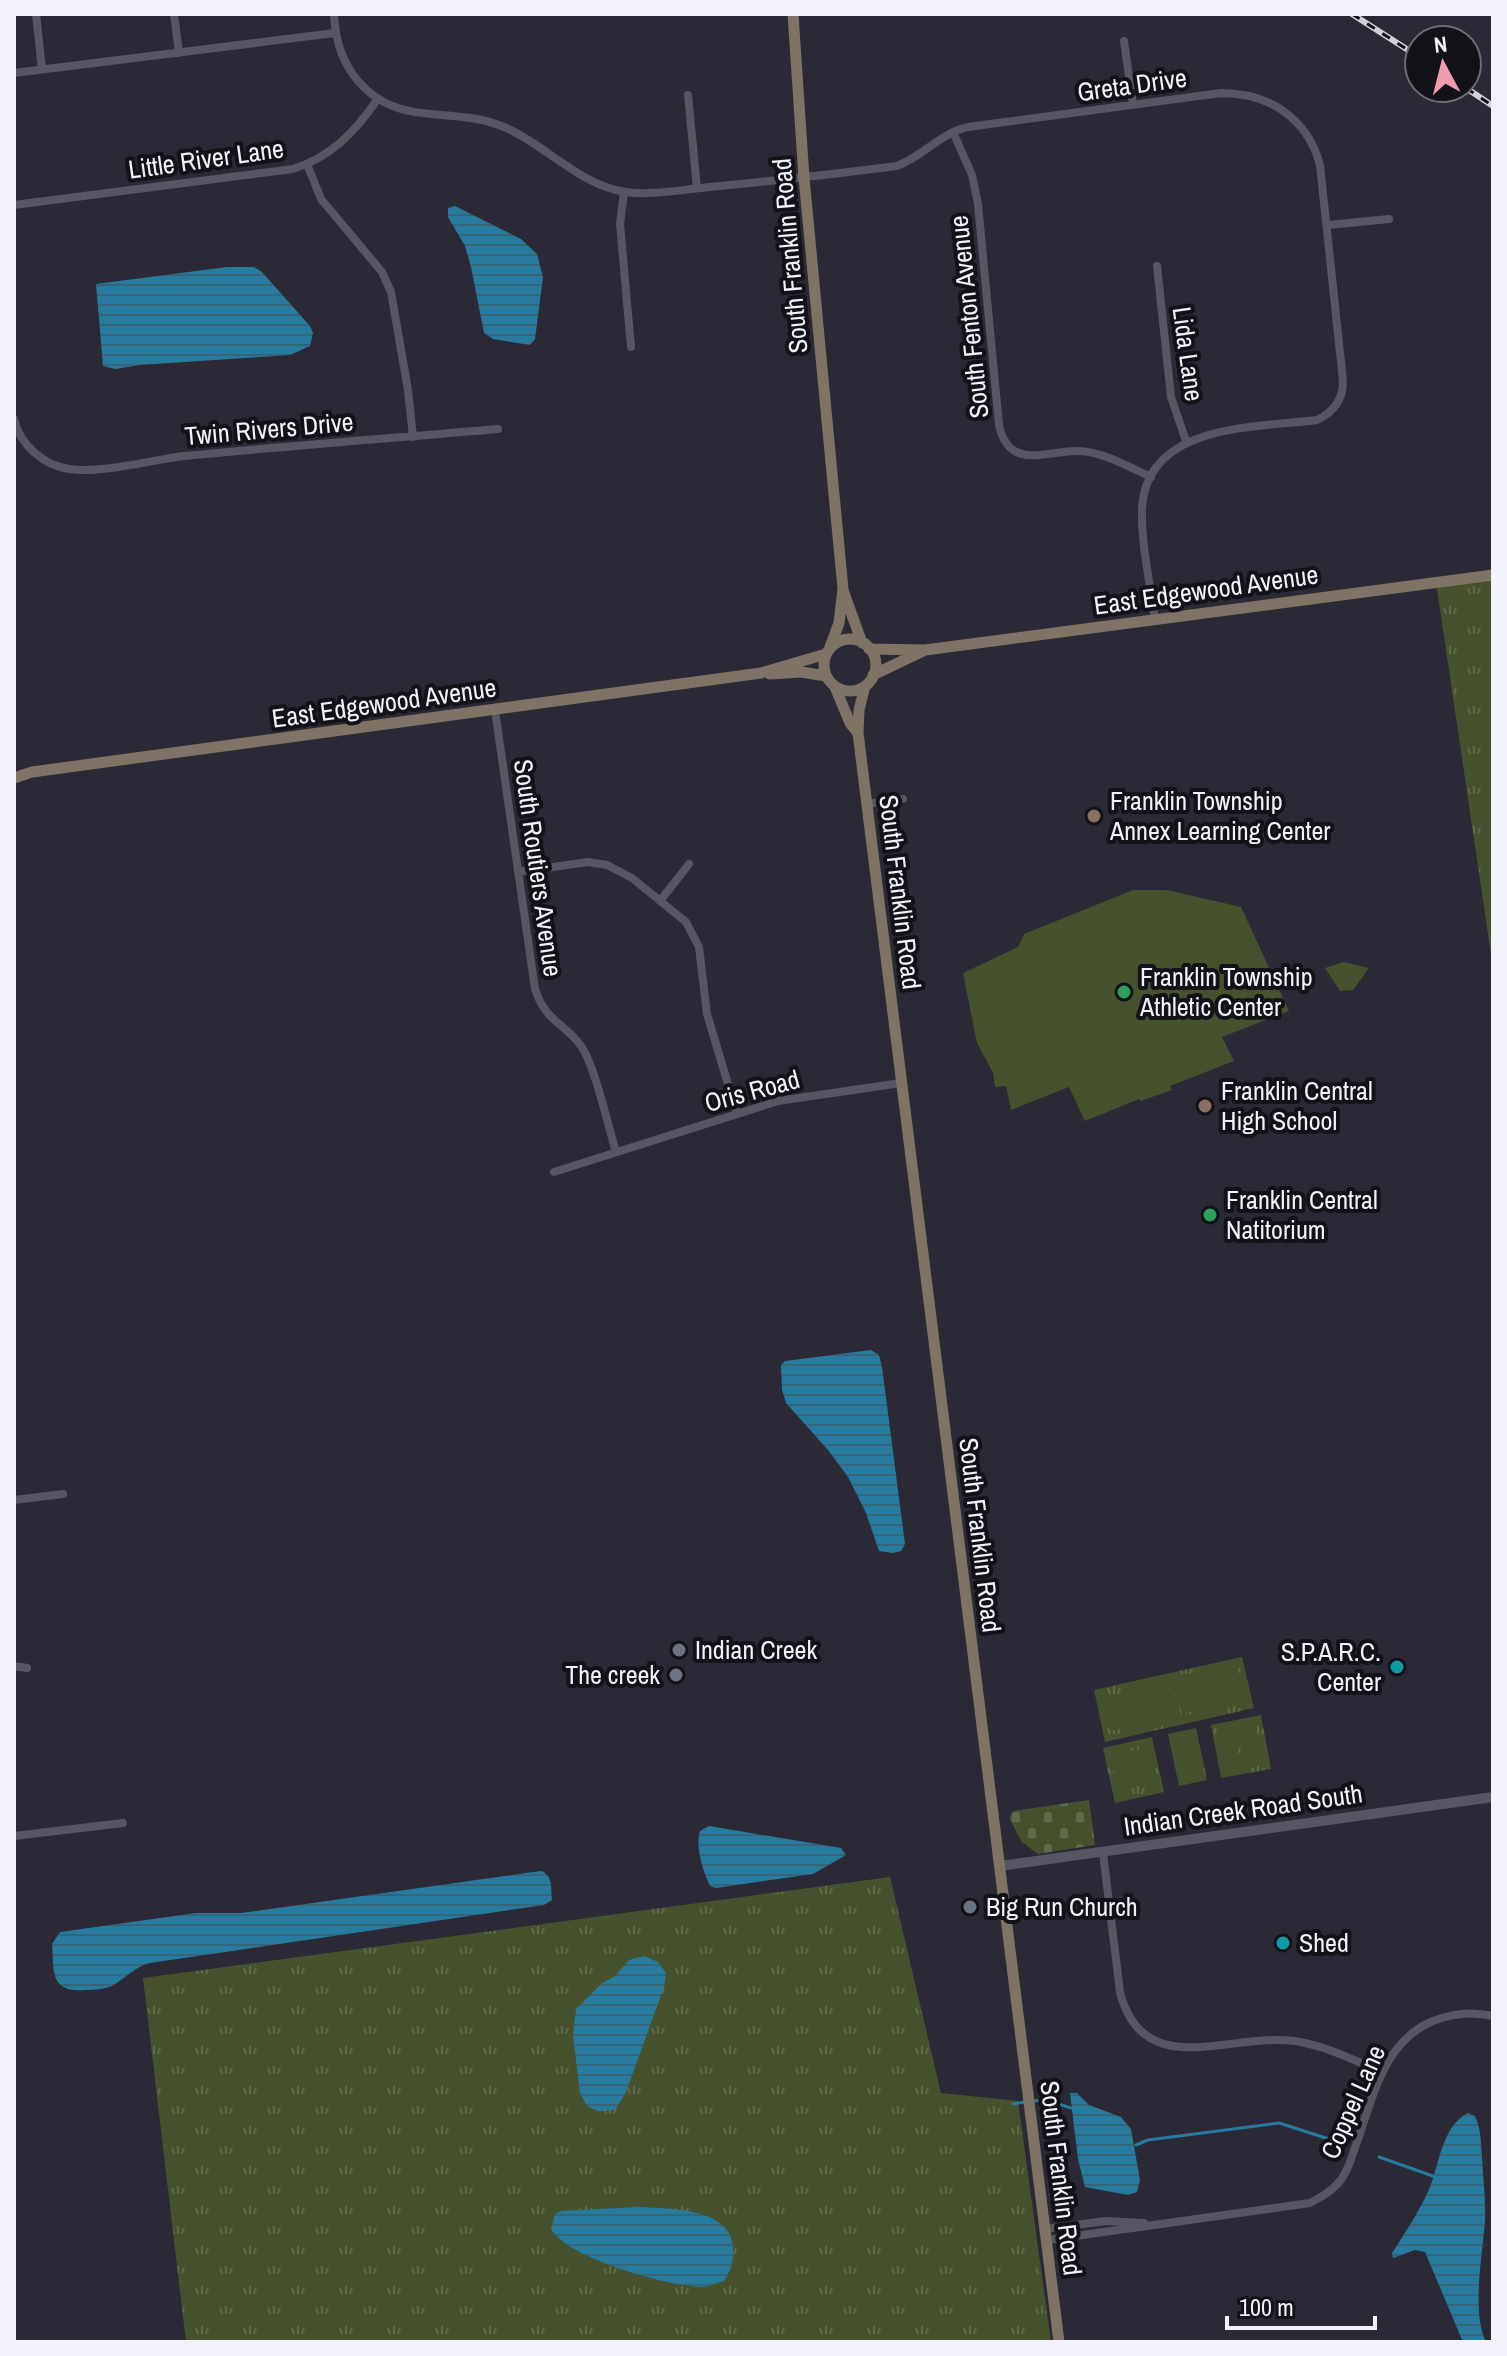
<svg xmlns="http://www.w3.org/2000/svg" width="1507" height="2356" viewBox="0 0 1507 2356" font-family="'Archivo Narrow',sans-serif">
  <defs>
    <pattern id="grass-tufts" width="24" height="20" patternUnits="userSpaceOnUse" patternTransform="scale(2)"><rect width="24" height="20" fill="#45522d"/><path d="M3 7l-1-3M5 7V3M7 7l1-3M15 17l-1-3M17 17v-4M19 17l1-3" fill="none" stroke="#606b4c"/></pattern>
    <pattern id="cemetery-stones" width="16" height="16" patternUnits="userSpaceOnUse" patternTransform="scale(2)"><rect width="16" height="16" fill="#45522d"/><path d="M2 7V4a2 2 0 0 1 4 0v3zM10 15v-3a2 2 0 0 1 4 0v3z" fill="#606b4c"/></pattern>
    <pattern id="water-rules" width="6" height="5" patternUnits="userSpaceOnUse" patternTransform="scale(2)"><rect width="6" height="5" fill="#277b9e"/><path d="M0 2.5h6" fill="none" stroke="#366479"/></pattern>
  </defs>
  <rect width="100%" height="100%" fill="#2a2935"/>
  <path fill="url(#grass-tufts)" d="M1493 576V968L1436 582Z
    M1242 1657 1254 1708 1105 1742 1094 1690Z
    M1261 1715 1271 1769 1221 1778 1211 1725Z
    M1196 1728 1207 1780 1179 1786 1168 1734Z
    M1152 1737 1164 1792 1115 1803 1103 1748Z
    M890 1877 941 2093 1018 2101 1051 2342H186L143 1978Z"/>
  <path fill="url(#cemetery-stones)" d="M1089 1800 1095 1845 1038 1854 1022 1842 1009 1818 1013 1811Z"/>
  <path fill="#45522d" d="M1133 890H1167L1241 907 1289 1011 1222 1037 1234 1061 1170 1086 1172 1090 1141 1101 1139 1099 1085 1121 1069 1087 1011 1110 1006 1086 995 1087 993 1073 977 1043 963 973 1018 947 1024 934Z
    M1344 962 1369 968 1353 990 1340 991 1325 968Z
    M1237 1666 1245 1700 1230 1703 1222 1669Z
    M1215 1671 1223 1705 1208 1708 1200 1674Z
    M1190 1676 1198 1710 1182 1714 1175 1680Z
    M1166 1681 1174 1715 1159 1719 1151 1685Z
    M1140 1688 1148 1722 1132 1726 1124 1692Z
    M1117 1694 1125 1728 1110 1731 1102 1697Z
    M1255 1724 1263 1758 1248 1761 1240 1728Z
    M1233 1729 1241 1764 1225 1767 1217 1733Z
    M1192 1739 1200 1773 1185 1777 1177 1743Z
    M1147 1747 1155 1781 1139 1785 1131 1751Z
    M1125 1752 1133 1786 1118 1790 1110 1756Z"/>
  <path fill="url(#water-rules)" d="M455 206 521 239 537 254 543 277 535 339 530 345 493 339 484 333 471 267 465 246 448 217V208Z
    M227 267H254L262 272 310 326 313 333 310 346 290 355 140 365 115 369 103 366 96 284Z
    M871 1350 879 1355 882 1367 905 1544 901 1551 893 1553 879 1551 866 1513 848 1477 828 1450 786 1403 782 1390 781 1365 785 1361Z
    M709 1826 841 1848 846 1855 813 1874 716 1888 710 1886C703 1871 695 1848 700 1831Z
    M541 1871C553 1875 551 1889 552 1900L544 1905 150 1963C134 1967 126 1978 112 1986 104 1989 94 1990 86 1990 50 1993 54 1973 52 1944L60 1932 196 1913H241Z
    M644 1956 658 1962 666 1973 664 1987 626 2092 615 2110 598 2111 587 2106 580 2093 573 2035 576 2009 601 1984 615 1976 629 1960Z
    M1070 2093H1077L1089 2105 1121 2117 1131 2129 1140 2180 1137 2192 1128 2195 1085 2187 1078 2159Z
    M1468 2113 1475 2116C1481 2128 1481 2144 1482 2158 1483 2178 1486 2200 1485 2220 1483 2253 1471 2311 1486 2342H1463L1425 2252 1415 2250 1393 2258 1392 2253C1405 2233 1418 2213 1428 2192 1439 2168 1441 2126 1468 2113Z
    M639 2207C670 2209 734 2207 733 2251 733 2264 731 2270 724 2281 717 2283 708 2287 700 2287 665 2285 567 2258 551 2229L555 2214 562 2211Z"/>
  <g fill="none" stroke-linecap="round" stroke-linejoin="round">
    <path stroke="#277b9e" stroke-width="3" d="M1032 2101 1046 2100 1071 2108
      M1013 2104 1025 2102
      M1136 2145 1148 2140 1279 2123 1332 2140
      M1379 2157 1433 2176"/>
    <path stroke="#575763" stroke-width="8" d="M36 14 42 69
      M174 14 179 53
      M334 14C335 39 341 61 358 81 399 129 452 105 504 127 545 144 580 186 626 192 653 196 684 189 710 187 773 181 835 174 897 166 923 156 941 133 968 127L1221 93C1268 93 1307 117 1320 165L1343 381C1343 400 1334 412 1317 420 1255 428 1147 423 1142 508 1141 544 1150 583 1155 619
      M1124 41 1133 105
      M14 73 335 33
      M688 95 697 188
      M953 132 972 175 978 204 999 425C1009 472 1048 450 1079 451 1104 452 1129 467 1151 477
      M307 164 321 199 382 272 391 292 408 390 413 437
      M624 192 620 224 631 347
      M14 205 293 169C331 157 355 132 377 100
      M1328 225 1389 219
      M1157 266 1171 397 1186 441
      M14 419C20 445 43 465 69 469 100 474 151 460 184 456 288 446 393 438 498 429
      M495 710 535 989C546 1023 564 1022 581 1046 595 1066 608 1126 616 1152
      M866 804 903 799
      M518 872 588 862 607 865 632 878 686 922 699 947 707 1014 737 1114
      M660 901 689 864
      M554 1172 778 1101 901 1083
      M14 1500 63 1494
      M14 1666 27 1668
      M14 1836 123 1823
      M1103 1853 1120 1992C1143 2083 1231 2032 1295 2041 1326 2046 1354 2060 1382 2072
      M1045 2229 1106 2221 1144 2223
      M1047 2240 1310 2203C1321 2197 1332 2191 1340 2181 1349 2170 1352 2155 1357 2142 1373 2097 1384 2041 1433 2021 1453 2013 1472 2011 1493 2016"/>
    <path stroke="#575763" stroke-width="10" d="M1000 1866 1493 1797"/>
    <path stroke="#7f7365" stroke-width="11" d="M793 14 804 178 843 589 839 623 829 650
      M843 590 862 643
      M824 665a26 26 0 1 1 52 0a26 26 0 1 1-52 0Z
      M869 649 925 650 1493 575
      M770 674 801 672 826 676
      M873 675 925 650
      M865 686 859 710 858 733 1059 2342
      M835 687 850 723 858 733
      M14 778 32 772 761 673 826 654"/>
    <g stroke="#d1d1d9" stroke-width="6">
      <path id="rail" d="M1352 14 1419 57
        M1466 88 1493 106"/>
    </g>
    <use href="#rail" stroke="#131218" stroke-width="3" stroke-dasharray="9" stroke-linecap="butt"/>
  </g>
  <g fill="#8d6e63" stroke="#131218" stroke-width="3">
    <circle cx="1094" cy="816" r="8"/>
    <circle cx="1205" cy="1106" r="8"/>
  </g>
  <g fill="#2e9e5b" stroke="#131218" stroke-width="3">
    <circle cx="1124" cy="992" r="8"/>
    <circle cx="1210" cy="1215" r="8"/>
  </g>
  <g fill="#6b7280" stroke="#131218" stroke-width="3">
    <circle cx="679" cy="1650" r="8"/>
    <circle cx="676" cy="1675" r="8"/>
    <circle cx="970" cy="1907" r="8"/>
  </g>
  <g fill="#0f9aa8" stroke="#131218" stroke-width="3">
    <circle cx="1397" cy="1667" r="8"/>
    <circle cx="1283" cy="1943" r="8"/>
  </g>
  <g text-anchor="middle" stroke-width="8" stroke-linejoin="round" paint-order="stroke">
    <g font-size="26" fill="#f2f2fa" stroke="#131218">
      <text transform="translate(1132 85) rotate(-8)" y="9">Greta Drive</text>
      <text transform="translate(206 159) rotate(-8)" y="9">Little River Lane</text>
      <text transform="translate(790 256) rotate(-95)" y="9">South Franklin Road</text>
      <text transform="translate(969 317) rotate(-96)" y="9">South Fenton Avenue</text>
      <text transform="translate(1188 354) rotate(82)" y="9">Lida Lane</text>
      <text transform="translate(269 429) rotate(-5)" y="9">Twin Rivers Drive</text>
      <text transform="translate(1206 590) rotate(-8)" y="9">East Edgewood Avenue</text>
      <text transform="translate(384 703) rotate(-8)" y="9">East Edgewood Avenue</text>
      <text transform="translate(538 868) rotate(82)" y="9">South Routiers Avenue</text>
      <text transform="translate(900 892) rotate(83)" y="9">South Franklin Road</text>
      <text transform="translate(752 1091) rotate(-15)" y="9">Oris Road</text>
      <text transform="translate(980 1535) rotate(83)" y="9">South Franklin Road</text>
      <text transform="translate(1243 1810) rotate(-8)" y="9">Indian Creek Road South</text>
      <text transform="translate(1353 2102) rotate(-66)" y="9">Coppel Lane</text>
      <text transform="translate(1061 2178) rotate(83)" y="9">South Franklin Road</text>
    </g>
    <g font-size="26" fill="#f2f2fa" stroke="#131218" text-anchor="start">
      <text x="1110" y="810">Franklin Township<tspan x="1110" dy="30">Annex Learning Center</tspan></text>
      <text x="1140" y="986">Franklin Township<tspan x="1140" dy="30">Athletic Center</tspan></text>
      <text x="1221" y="1100">Franklin Central<tspan x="1221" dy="30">High School</tspan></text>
      <text x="1226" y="1209">Franklin Central<tspan x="1226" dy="30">Natitorium</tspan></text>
      <text x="695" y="1659">Indian Creek</text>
      <text x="1381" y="1661" text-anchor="end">S.P.A.R.C.<tspan x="1381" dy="30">Center</tspan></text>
      <text x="660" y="1684" text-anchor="end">The creek</text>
      <text x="986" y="1916">Big Run Church</text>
      <text x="1299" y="1952">Shed</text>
    </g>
  </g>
  <rect width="1507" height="2356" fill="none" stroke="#f2f2fa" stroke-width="32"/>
  <g transform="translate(1443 64) rotate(353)"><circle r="38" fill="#131218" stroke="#6c6c72" stroke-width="2"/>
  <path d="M0-6L14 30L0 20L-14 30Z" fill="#f29aae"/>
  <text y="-12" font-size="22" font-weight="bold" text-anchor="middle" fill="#f2f2fa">N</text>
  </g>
  <path d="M1227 2316v12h148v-12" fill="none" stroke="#f2f2fa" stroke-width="4"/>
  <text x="1239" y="2316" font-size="24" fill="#f2f2fa" stroke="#131218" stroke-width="6" paint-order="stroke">100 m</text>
</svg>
